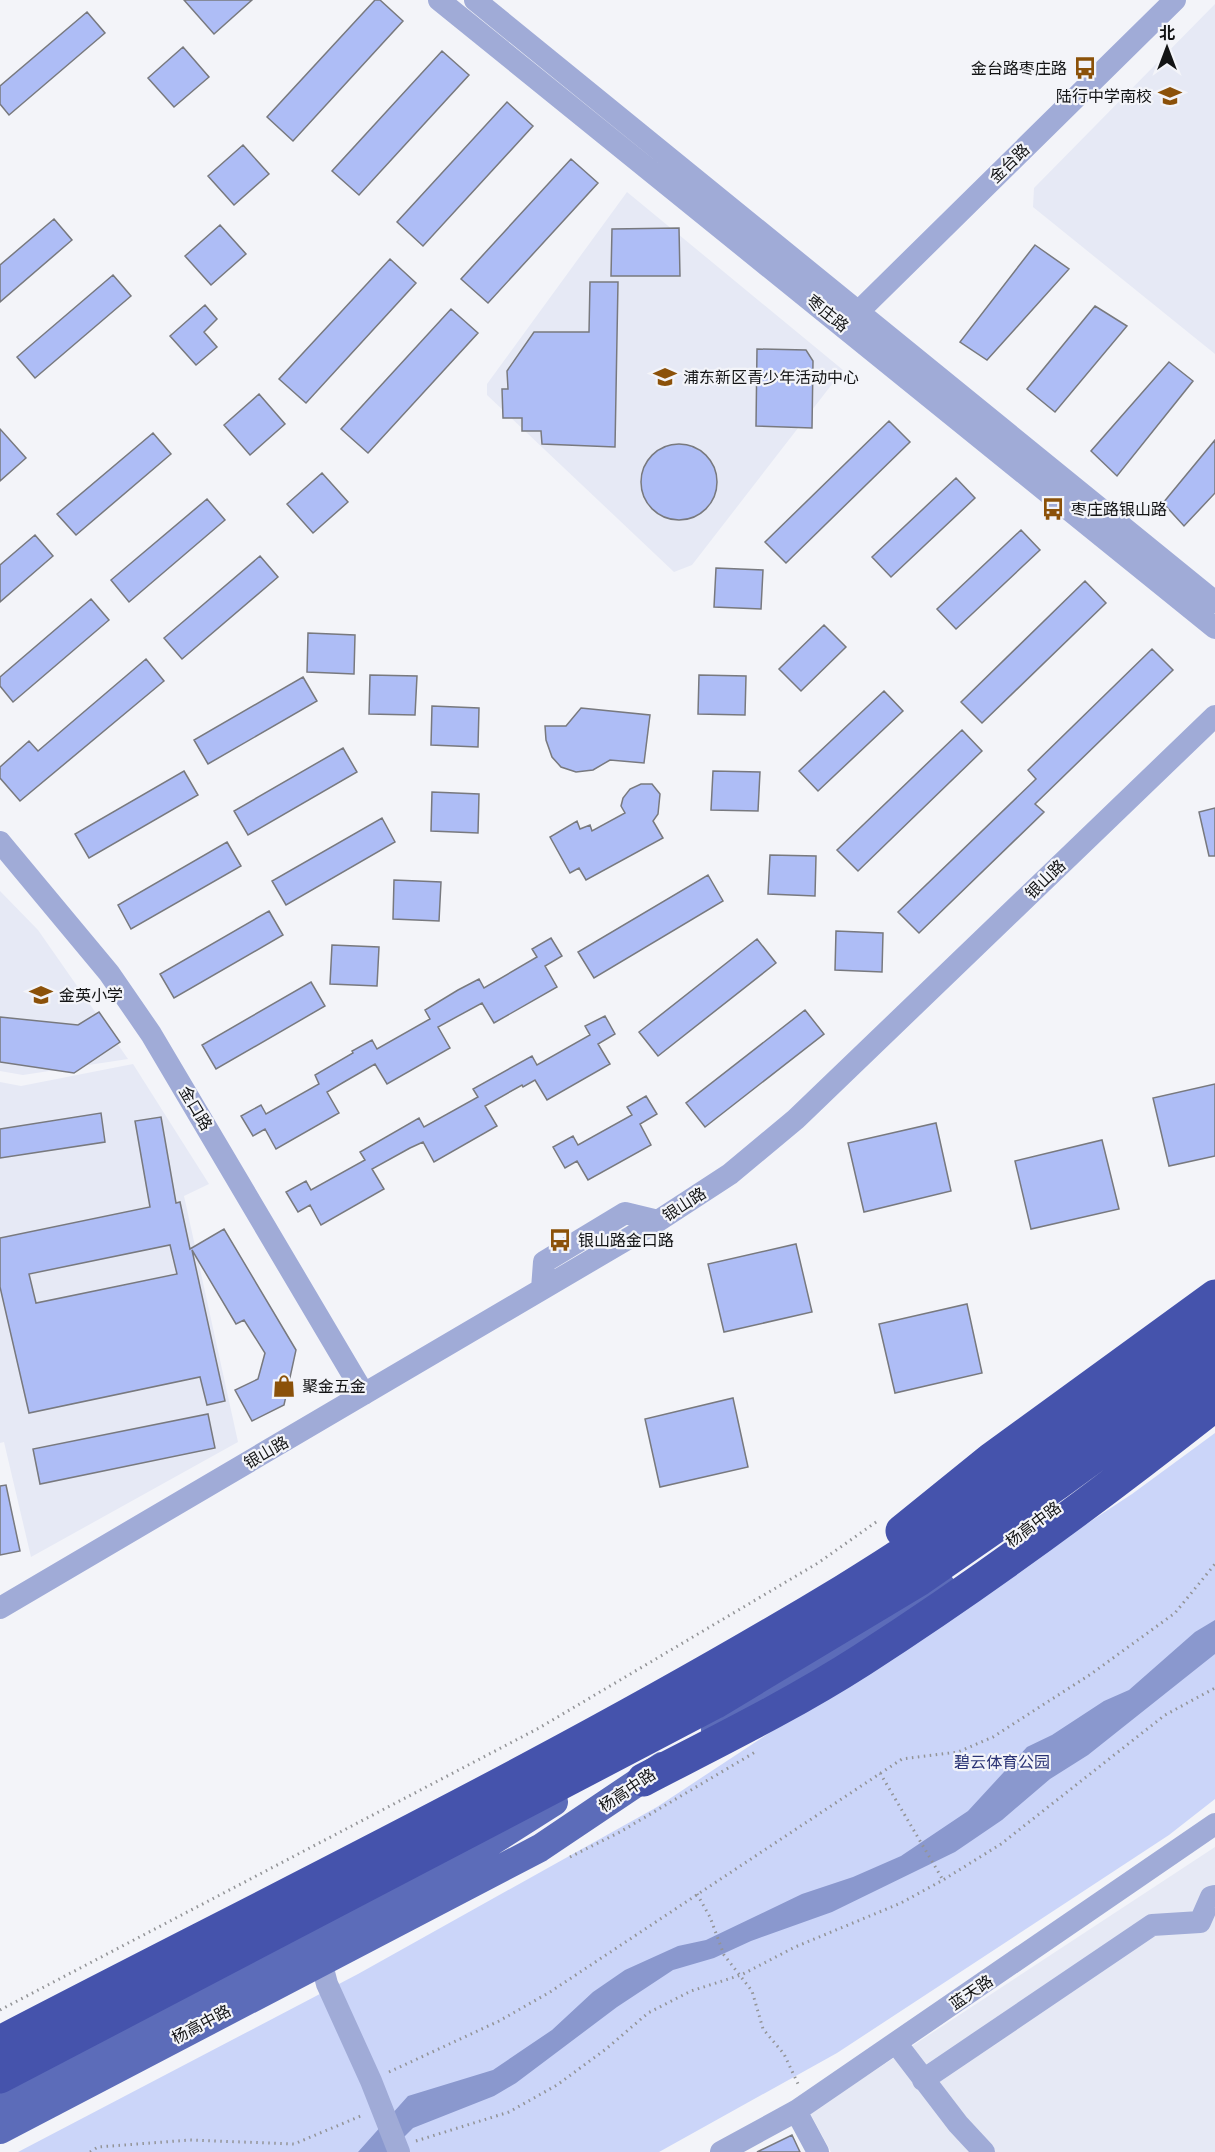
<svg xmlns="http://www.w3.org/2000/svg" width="1215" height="2152" viewBox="0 0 1215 2152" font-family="Karla,'Noto Sans SC',sans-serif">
  <rect width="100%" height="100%" fill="#f3f4f9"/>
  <path fill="#e6e9f5" d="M1215 4V354L1033 207 1034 188Z
    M627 192 843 370 692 565 674 572 487 395V384Z
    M0 891 38 930 128 1059 23 1075 0 1071Z
    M133 1064 209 1184 184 1196 238 1442 31 1557 4 1442 0 1443V1082L21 1086Z
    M1215 1847V2152H831L810 2113Z"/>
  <path fill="#cbd5f9" d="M1215 1433V1799L1169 1835 837 2053 659 2152H18L358 1974 657 1807 1132 1494Z"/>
  <path fill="#8a98ce" d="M1215 1620V1654L1088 1755 1050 1779 1002 1820 955 1852 832 1912 751 1941 714 1958 673 1970 617 2007 516 2083 494 2096 413 2128 389 2152H358L408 2096 493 2070 552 2030 593 1992 625 1970 678 1946 706 1940 802 1894 853 1877 901 1856 968 1811 1027 1747 1052 1735 1104 1701 1129 1690 1195 1632Z"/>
  <path fill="#aebdf6" stroke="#78797e" stroke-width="1.5" fill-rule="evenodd" d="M184 0H252L214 34Z
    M375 0H380L403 21 293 141 267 117Z
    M87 12 105 33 9 115 0 104V86Z
    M183 47 209 77 174 107 148 78Z
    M442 51 469 75 359 195 332 171Z
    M507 102 533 126 423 246 397 222Z
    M243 145 269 174 234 205 208 176Z
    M571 159 598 183 488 303 461 279Z
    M54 219 72 240 0 302V265Z
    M220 225 246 254 211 285 185 256Z
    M679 228 680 276H611L612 229Z
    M1035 245 1069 269 987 360 960 342Z
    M390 259 416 283 306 403 279 379Z
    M113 275 131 296 35 378 17 357Z
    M590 282H618L615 447 542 444 541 431H522V418H503L502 389H508L507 371 534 332H589Z
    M205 305 217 319 204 332 217 347 196 365 170 336Z
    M1095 306 1127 326 1055 412 1027 389Z
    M451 309 478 333 368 453 341 429Z
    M757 349 806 350 813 361 812 428 756 426Z
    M1169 362 1193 381 1117 476 1091 451Z
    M259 394 285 424 250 455 224 425Z
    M889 421 910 442 786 563 765 542Z
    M0 429 26 458 0 481Z
    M153 433 171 454 76 535 57 514Z
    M1215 440V493L1184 526 1163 503Z
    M641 482a38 38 0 1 1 76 0a38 38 0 1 1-76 0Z
    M322 473 348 502 313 533 287 504Z
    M956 478 975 498 891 577 872 557Z
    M207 499 225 520 129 602 111 580Z
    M1021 530 1040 550 956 629 937 609Z
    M35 535 53 556 0 602V565Z
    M260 556 278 577 182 659 164 638Z
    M716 568 763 570 761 609 714 607Z
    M1085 581 1106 603 982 723 961 702Z
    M91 599 109 620 13 702 0 686V677Z
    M824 625 846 647 801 691 779 669Z
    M308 633 355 635 354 674 307 672Z
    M1152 649 1173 670 1035 804 1044 812 919 933 898 912 1036 779 1028 770Z
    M146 659 164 681 20 801 0 778V767L29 741 38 751Z
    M370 675 417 676 415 715 369 714Z
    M699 675 746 676 745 715 698 714Z
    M303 677 317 701 208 764 194 740Z
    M884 691 903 711 818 791 799 771Z
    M432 706 479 708 478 747 431 745Z
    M581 708 650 715 644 763 610 760 593 770 576 772 561 767 552 757 546 740 545 726H566Z
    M962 730 982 751 858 871 837 850Z
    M343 748 357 772 248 835 234 811Z
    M184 771 198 795 89 858 75 834Z
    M713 771 760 772 758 811 711 810Z
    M641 784H652L660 794 658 814 653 821 663 838 586 880 579 868 570 873 550 837 577 821 580 829 590 825 592 831 625 813 621 806 623 798 630 789Z
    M432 792 479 794 478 833 431 831Z
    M1215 808V856H1209L1199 812Z
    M382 818 395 842 286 905 272 881Z
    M227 842 241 866 131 929 118 905Z
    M770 855 816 856 815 896 768 894Z
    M708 875 723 901 594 978 578 952Z
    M394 880 441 882 439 921 393 919Z
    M269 911 283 935 174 998 160 974Z
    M836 931 883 933 882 972 835 970Z
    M551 938 562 956 545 966 557 987 494 1023 482 1003 438 1027 450 1048 387 1084 375 1064 344 1082 327 1092 339 1113 276 1149 265 1129 253 1136 241 1116 261 1105 266 1114 319 1084 315 1075 353 1053 352 1051 372 1040 377 1049 430 1019 425 1010 458 990 479 979 484 988 537 957 532 949Z
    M757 939 776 963 658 1056 639 1032Z
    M332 945 379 947 377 986 330 984Z
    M311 982 325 1006 216 1069 202 1045Z
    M805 1010 824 1034 705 1127 686 1103Z
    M99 1012 120 1042 74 1073 0 1062V1017L78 1025Z
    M605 1016 615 1034 598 1044 610 1064 547 1100 535 1080 523 1087 522 1085 485 1106 497 1126 434 1162 423 1142 410 1148 372 1169 384 1189 321 1225 310 1205 298 1212 286 1192 306 1181 311 1190 365 1160 360 1152 419 1118 424 1127 478 1097 473 1089 532 1056 537 1065 590 1035 585 1026Z
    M1215 1084V1156L1169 1166 1153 1098Z
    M646 1096 657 1114 640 1124 651 1145 588 1180 577 1161 565 1168 553 1147 573 1136 578 1145 632 1115 627 1107Z
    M101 1113 105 1142 0 1158V1129Z
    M161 1117 176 1203 180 1202 190 1249 224 1229 296 1350 284 1405 252 1421 235 1390 258 1379 265 1353 244 1320 236 1324 192 1250 225 1401 207 1405 200 1377 29 1413 0 1287V1238L150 1207 135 1121ZM170 1245 177 1274 36 1303 29 1274Z
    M936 1123 951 1191 864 1212 848 1143Z
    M1102 1140 1119 1209 1031 1229 1015 1161Z
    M796 1244 812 1312 724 1332 708 1264Z
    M967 1304 982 1373 895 1393 879 1324Z
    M733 1398 748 1467 660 1487 645 1419Z
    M208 1414 215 1448 40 1484 33 1449Z
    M6 1485 20 1551 0 1555V1486Z
    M792 2135 800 2152H757Z"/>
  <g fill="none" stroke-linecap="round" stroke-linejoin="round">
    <path stroke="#939497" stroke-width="3" stroke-dasharray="1.5 4.5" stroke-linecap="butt" d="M880 1773 943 1880
      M570 1857 620 1832 757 1751
      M697 1894 710 1917 724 1955 752 1991 763 2029 784 2054 799 2086
      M0 2010 539 1728 818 1563 879 1520
      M389 2072 499 2021 550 1992 902 1759 958 1752 993 1737 1091 1674 1175 1613 1215 1564
      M416 2141 509 2112 557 2085 606 2049 648 2013 691 1991 741 1975 795 1947 901 1903 943 1880 1001 1844 1165 1715 1215 1688
      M90 2152 98 2147 190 2140 294 2144 363 2115"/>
    <path stroke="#a0abd7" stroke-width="22" d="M439 0 1215 628
      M475 0 1215 602
      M849 321 1175 0
      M0 842 109 973 151 1034 364 1394
      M542 1289 544 1262 625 1213 658 1221
      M0 1608 658 1221 730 1174 796 1119 1215 716
      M321 1961 327 1984 371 2081 399 2152
      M896 2043 958 2124 984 2152
      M923 2080 1152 1925 1200 1922 1211 1897 1215 1896
      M796 2111 818 2152
      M721 2152 796 2111 1215 1824"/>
    <path stroke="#5c6cb9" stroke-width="28" d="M715 1730C788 1679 868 1637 942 1587
      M0 2102 491 1842 554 1802
      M0 2130 540 1848 662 1766"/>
    <path stroke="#4553ac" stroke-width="33" d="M902 1531 991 1459 1215 1296
      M643 1780C716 1742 792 1705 862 1660 983 1582 1101 1495 1215 1405
      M0 2042C282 1895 571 1756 843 1591 972 1512 1093 1421 1215 1332
      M0 2077 714 1703 920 1579 1058 1483 1215 1368"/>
  </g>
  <defs>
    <g id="bus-bare" transform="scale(1.8)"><path d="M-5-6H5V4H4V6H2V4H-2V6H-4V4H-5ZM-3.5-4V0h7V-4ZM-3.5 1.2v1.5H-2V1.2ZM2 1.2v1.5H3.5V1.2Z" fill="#8b5109" stroke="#f3f4f9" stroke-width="2.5" paint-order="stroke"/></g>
    <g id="school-bare" transform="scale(1.8)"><path d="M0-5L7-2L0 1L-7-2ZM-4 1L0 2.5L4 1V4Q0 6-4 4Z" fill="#8b5109" stroke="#f3f4f9" stroke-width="2.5" paint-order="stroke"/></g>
    <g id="shop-bare" transform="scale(1.8)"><path d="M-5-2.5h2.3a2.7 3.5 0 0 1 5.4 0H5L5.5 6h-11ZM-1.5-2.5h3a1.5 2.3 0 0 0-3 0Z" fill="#8b5109" stroke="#f3f4f9" stroke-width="2.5" paint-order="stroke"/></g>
  </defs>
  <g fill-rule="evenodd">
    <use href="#bus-bare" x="1085" y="68"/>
    <use href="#school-bare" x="1170" y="96"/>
    <use href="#school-bare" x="665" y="377"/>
    <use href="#bus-bare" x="1053" y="509"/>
    <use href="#school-bare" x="41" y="995"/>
    <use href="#bus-bare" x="560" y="1240"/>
    <use href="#shop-bare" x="284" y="1386"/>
  </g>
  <g text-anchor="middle" stroke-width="4.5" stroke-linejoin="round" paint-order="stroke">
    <g font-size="16" fill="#131415" stroke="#f3f4f9" text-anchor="start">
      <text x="1067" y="74" text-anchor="end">金台路枣庄路</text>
      <text x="1152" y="102" text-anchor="end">陆行中学南校</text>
      <text x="683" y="383">浦东新区青少年活动中心</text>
      <text x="1071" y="515">枣庄路银山路</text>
      <text x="59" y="1001">金英小学</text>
      <text x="578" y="1246">银山路金口路</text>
      <text x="302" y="1392">聚金五金</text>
    </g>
    <g font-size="16" fill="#131415" stroke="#f3f4f9">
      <text transform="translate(1009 163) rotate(-44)" y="6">金台路</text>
      <text transform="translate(828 313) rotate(39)" y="6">枣庄路</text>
      <text transform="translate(1045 879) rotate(-44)" y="6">银山路</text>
      <text transform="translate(196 1108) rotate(59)" y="6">金口路</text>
      <text transform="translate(684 1204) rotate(-33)" y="6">银山路</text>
      <text transform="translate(266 1452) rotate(-30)" y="6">银山路</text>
      <text transform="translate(1033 1524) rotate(-37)" y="6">杨高中路</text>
      <text transform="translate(627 1790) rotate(-34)" y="6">杨高中路</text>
      <text transform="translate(971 1992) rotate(-34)" y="6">蓝天路</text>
      <text transform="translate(201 2024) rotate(-28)" y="6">杨高中路</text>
    </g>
    <g font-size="16" fill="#2a3375" stroke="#f3f4f9">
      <text x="1002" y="1768">碧云体育公园</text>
    </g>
  </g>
  <g transform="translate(1167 48)" stroke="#f3f4f9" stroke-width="4.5" paint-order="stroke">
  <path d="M0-4.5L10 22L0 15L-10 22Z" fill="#131415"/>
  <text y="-9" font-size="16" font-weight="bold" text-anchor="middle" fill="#131415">北</text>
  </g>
</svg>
